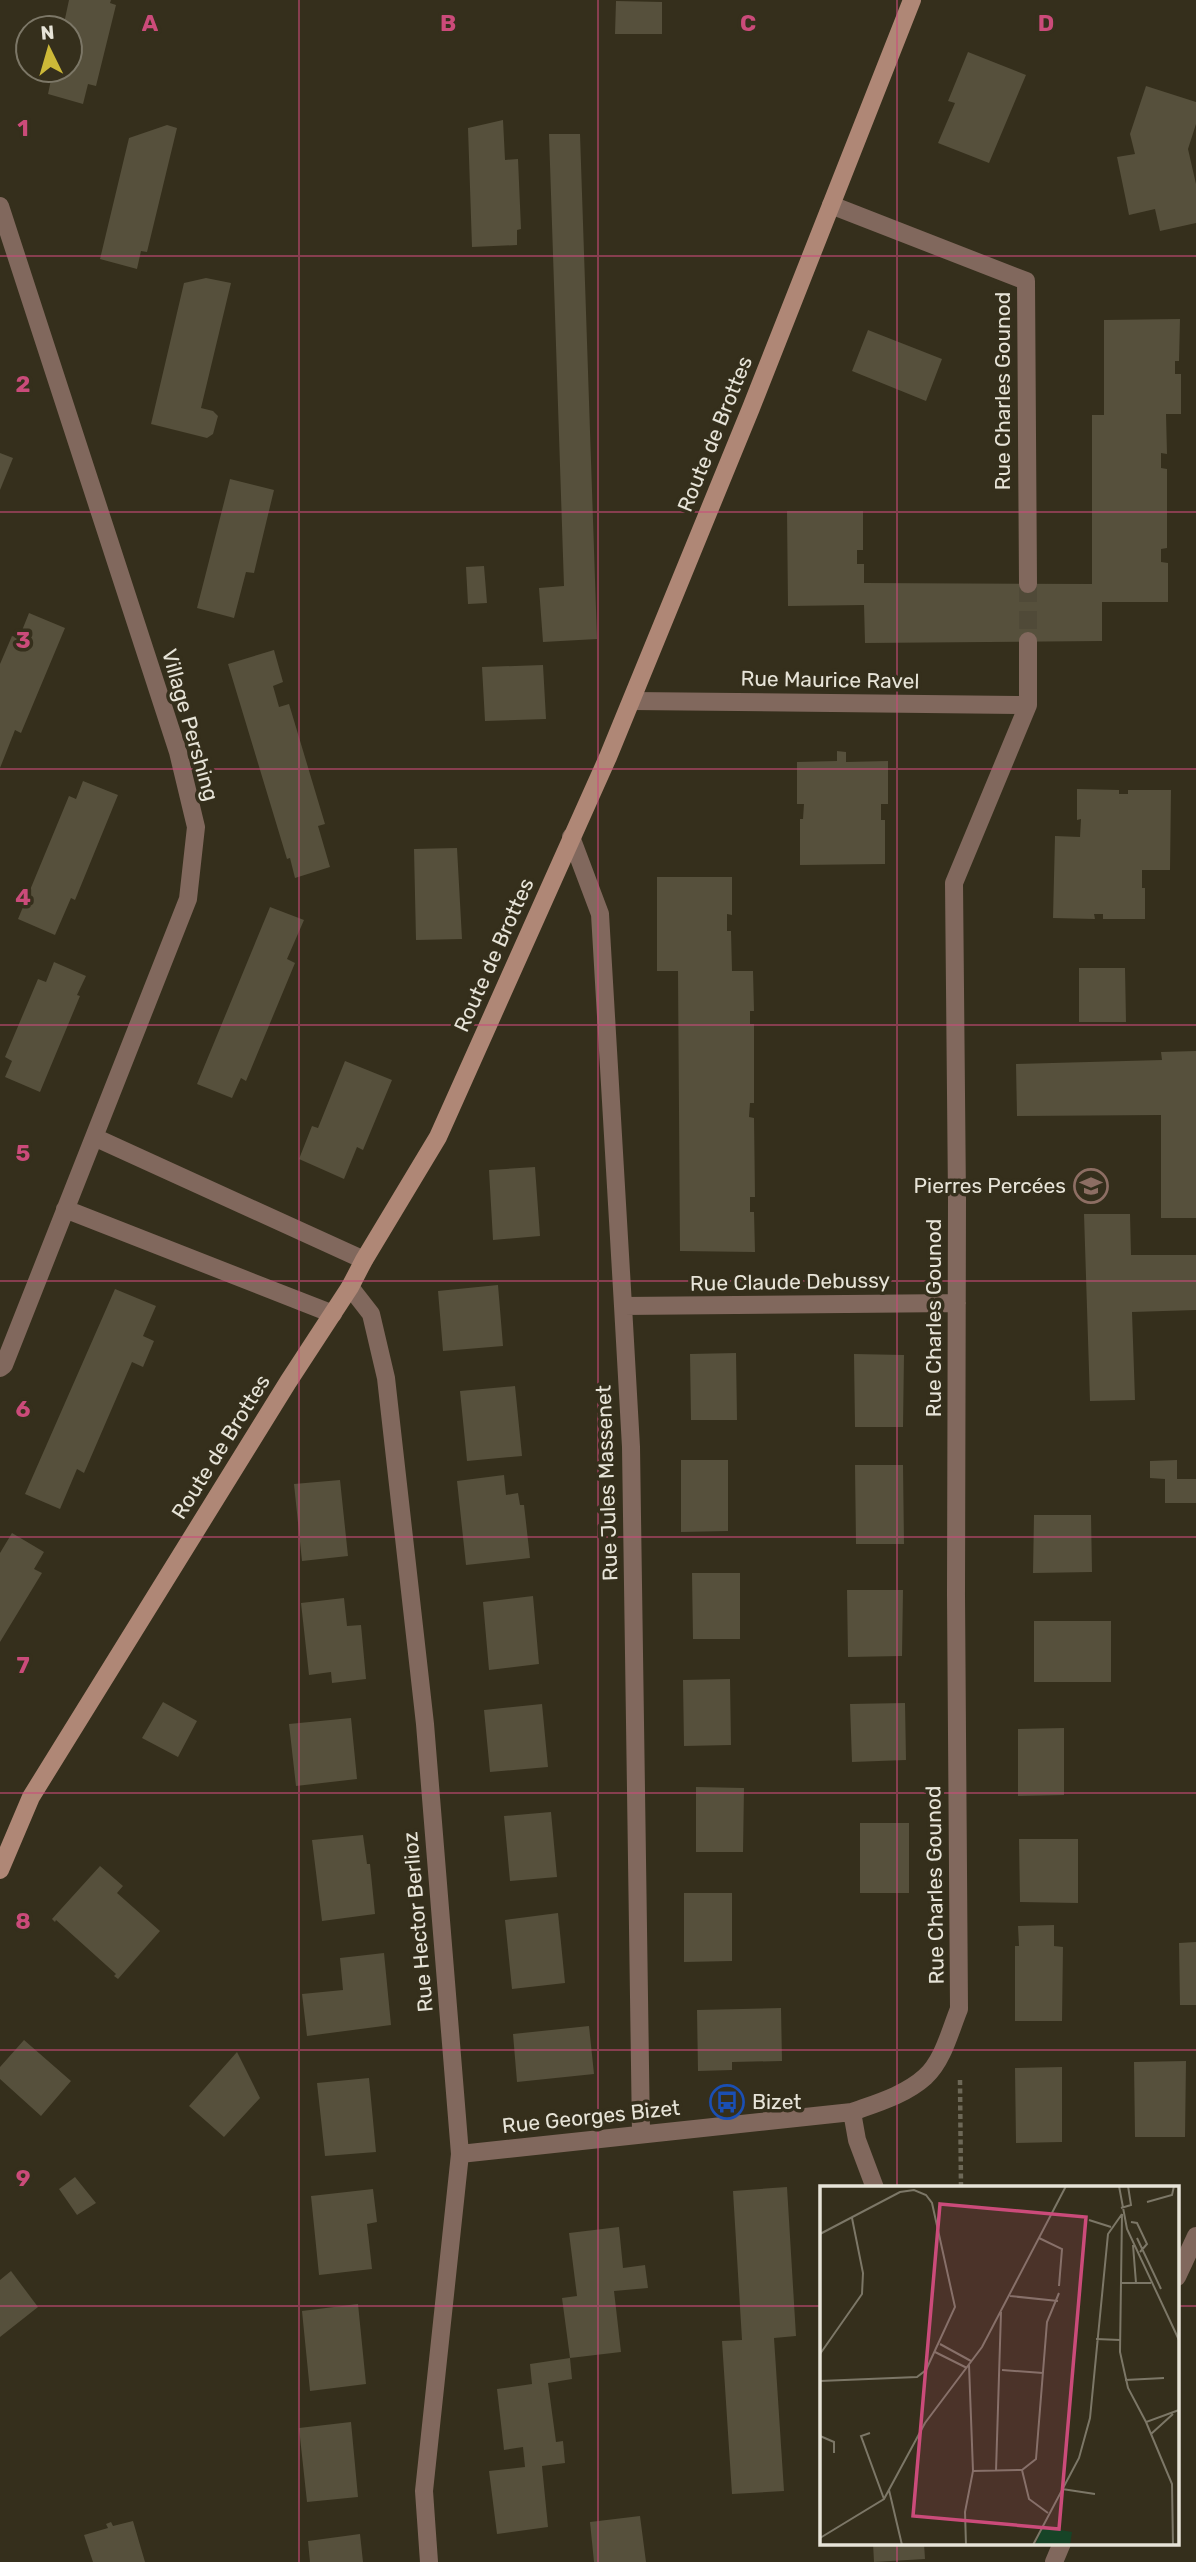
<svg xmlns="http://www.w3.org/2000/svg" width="1196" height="2562" viewBox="0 0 1196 2562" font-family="Rubik,sans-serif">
  <rect width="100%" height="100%" fill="#352f1c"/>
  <path fill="#56503c" d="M69 0H111L110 3 116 5 96 86 88 84 83 104 48 94 53 70H70V28H63Z
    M616 1 662 2V34H615Z
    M968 52 1026 75 989 163 938 143 955 103 948 101Z
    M1146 86 1196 102V124L1188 149 1196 184V223L1160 231 1155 209 1129 215 1117 157 1135 154 1130 134Z
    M503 120 505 160 518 159 521 229 517 230V245L472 247 468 128Z
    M167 125 177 128 147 252 141 251 137 269 100 259 129 138Z
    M549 134H580L597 639 543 642 539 588 564 586Z
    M206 278 231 283 201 408 213 411 218 416 213 434 207 438 151 424 184 283Z
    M1180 319 1179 361H1175V374H1181V414H1166L1167 454 1161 453V468L1167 469V548L1161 549V562L1168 563V602H1102V641L865 643 864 605 788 606 787 511H863V550H857V564H864V583L1092 584V415H1104V320Z
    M868 330 942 359 926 401 852 371Z
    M0 453 13 458 0 490Z
    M230 479 274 490 254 573 246 572 234 618 197 608Z
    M484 566 487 603 468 604 466 567Z
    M29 613 65 628 21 733 15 730 0 768V664L12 636 19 638Z
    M274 650 283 682 273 686 279 707 289 704 325 824 318 826 330 867 295 878 290 858 287 859 228 664Z
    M543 665 546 719 485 721 482 667Z
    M837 751 846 752V762L888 761V804H881V820H885V864L800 865V819H803L804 804H797V762L837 761Z
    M83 781 118 795 75 900 71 898 55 935 18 919 69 796 76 799Z
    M1077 789 1119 790V794H1128V790H1171L1170 870H1142V888H1145V919H1103V914H1094L1095 919 1053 918 1055 836 1080 837 1081 819 1077 820Z
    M457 848 462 939 416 940 414 849Z
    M657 877H732V915L727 914V931H731L732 971H753L754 1011H750V1024H754V1103H750L749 1117 754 1118 755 1197H750V1212H754L755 1252 680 1251 678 971H657Z
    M270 907 304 920 287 959 295 963 246 1081 241 1078 232 1098 197 1084Z
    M54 962 86 976 77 995 80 996 40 1092 5 1077 12 1061 5 1057 38 979 46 982Z
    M1079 968H1125L1126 1022H1079Z
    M1196 1051V1218H1161V1115L1017 1116 1016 1064 1162 1060 1161 1052Z
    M345 1061 392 1080 363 1150 357 1147 344 1179 299 1159 312 1126 318 1128Z
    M535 1167 540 1236 493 1240 489 1170Z
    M1084 1214H1130L1131 1255H1196V1310L1132 1312 1135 1400 1090 1401Z
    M498 1285 503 1346 443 1351 438 1291Z
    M115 1289 156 1306 143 1336 154 1341 143 1367 132 1362 84 1473 77 1469 60 1509 25 1494Z
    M736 1353 737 1420H691L690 1354Z
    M854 1354 904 1355 903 1427H855Z
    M515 1386 522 1456 467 1461 460 1391Z
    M681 1460H728V1531L681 1532Z
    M1177 1460V1479H1196V1503H1165V1479L1150 1478V1461Z
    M855 1465H903L904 1544H856Z
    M504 1475 506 1495 518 1493 520 1505H524L530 1558 466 1565 457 1481Z
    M340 1480 348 1556 302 1561 294 1484Z
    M1034 1515H1091L1092 1572 1033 1573Z
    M12 1533 44 1552 34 1569 42 1573 0 1642V1553Z
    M692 1573H740V1639H693Z
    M847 1590H903L902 1656 848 1657Z
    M533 1596 539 1664 489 1670 483 1602Z
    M344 1598 347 1626 361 1625 366 1679 332 1683 331 1672 309 1675 301 1603Z
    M1034 1621H1111V1682H1034Z
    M730 1679 731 1745 684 1746 683 1680Z
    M163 1702 197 1721 178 1757 142 1738Z
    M905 1703 906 1760 852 1762 850 1704Z
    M542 1704 548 1767 490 1772 484 1710Z
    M351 1718 357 1779 296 1786 289 1724Z
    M1064 1728V1795L1018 1796V1729Z
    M696 1787 744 1788 743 1852H696Z
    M551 1812 557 1877 510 1881 504 1816Z
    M860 1823H909V1893H860Z
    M363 1835 367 1864H370L375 1914 322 1921 312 1840Z
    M1019 1839H1078V1903L1020 1902Z
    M100 1866 123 1886 117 1893 160 1931 118 1979 114 1976 116 1974 56 1920 55 1922 52 1919Z
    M684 1893H732V1961L684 1962Z
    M558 1913 565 1983 512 1989 505 1920Z
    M1054 1925V1946L1063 1947 1062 2021H1015V1946H1019L1018 1926Z
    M1196 1942V2005H1180L1179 1943Z
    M384 1953 391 2025 307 2036 302 1994 343 1990 340 1958Z
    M781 2008 782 2061 732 2062V2070L698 2071 697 2010Z
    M589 2026 594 2074 517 2082 513 2034Z
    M24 2040 71 2081 41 2116 0 2079V2067Z
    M237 2052 260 2098 224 2137 189 2106Z
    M1186 2061 1185 2137H1135L1134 2062Z
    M1062 2067V2142L1016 2143 1015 2068Z
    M369 2078 376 2152 325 2156 317 2083Z
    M75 2177 96 2203 77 2215 59 2189Z
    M787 2187 796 2336 774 2338 784 2491 732 2494 722 2341 742 2340 733 2191Z
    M373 2189 377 2222 367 2224 372 2269 319 2275 311 2196Z
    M619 2227 623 2268 645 2265 648 2288 614 2291 621 2352 570 2358 562 2298 577 2296 569 2233Z
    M11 2271 38 2307 0 2337V2280Z
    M358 2304 366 2384 310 2391 302 2311Z
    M570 2358 572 2379 548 2383 556 2442 563 2441 565 2463 542 2466 548 2527 497 2534 489 2471 525 2467 523 2447 504 2450 497 2389 532 2384 530 2364Z
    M351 2422 358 2497 307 2502 299 2428Z
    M640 2516 646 2562H594L590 2522Z
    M133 2521 145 2562H93L84 2535 108 2528 106 2524 111 2522 113 2526Z
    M360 2534 363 2562H310L308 2541Z
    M873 2543H924L925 2559 874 2562Z"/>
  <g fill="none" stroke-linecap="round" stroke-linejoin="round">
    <path stroke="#504a38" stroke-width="18" stroke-dasharray="18 9" stroke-linecap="butt" d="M1028 584V641"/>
    <path stroke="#6d6857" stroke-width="4.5" stroke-dasharray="5 3.5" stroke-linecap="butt" d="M960 2080 961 2188"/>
    <path stroke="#81685d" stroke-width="18" d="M831 205 1026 281 1028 584
      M0 206 178 752 196 827 188 899 4 1365 0 1368
      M632 701 1028 705
      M571 837 600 914 623 1306 631 1447 641 2134
      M94 1137 364 1260
      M65 1209 333 1314
      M350 1287 371 1314 386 1378 425 1724 460 2154 424 2491 429 2562
      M623 1306 957 1303
      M852 2112 857 2140 875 2188
      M460 2154 852 2112C877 2103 905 2095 925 2077 943 2061 950 2031 959 2009L956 1595 957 1199 954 883 1028 705V641
      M1177 2277 1196 2236
      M1054 2562 1062 2543"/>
    <path stroke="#af8776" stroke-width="18" d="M0 1870 31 1797 288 1382 350 1287 364 1260 438 1137 608 757 751 408 912 0"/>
  </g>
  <path fill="none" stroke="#cb4b7a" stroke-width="2" stroke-opacity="0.55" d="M299 0V2562M598 0V2562M897 0V2188M0 256H1196M0 512H1196M0 769H1196M0 1025H1196M0 1281H1196M0 1537H1196M0 1793H1196M0 2050H1196M0 2306H822M1177 2306H1196M897 2543V2562"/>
  <defs>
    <g id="school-ring" transform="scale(1.75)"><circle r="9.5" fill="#352f1c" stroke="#8d6e63" stroke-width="1.5"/><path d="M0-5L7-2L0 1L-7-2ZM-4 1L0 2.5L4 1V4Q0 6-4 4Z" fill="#8d6e63"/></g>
    <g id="bus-ring" transform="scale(1.75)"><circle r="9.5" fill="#352f1c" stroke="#1a4fb4" stroke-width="1.5"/><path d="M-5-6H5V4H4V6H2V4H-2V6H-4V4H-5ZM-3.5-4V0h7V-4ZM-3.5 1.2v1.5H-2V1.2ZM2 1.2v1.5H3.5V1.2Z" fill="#1a4fb4"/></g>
  </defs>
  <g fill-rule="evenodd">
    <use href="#school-ring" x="1091" y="1186"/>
    <use href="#bus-ring" x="727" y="2102"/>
  </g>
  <g text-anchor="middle" stroke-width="7" stroke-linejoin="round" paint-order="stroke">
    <g font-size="21" fill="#e7e4d8" stroke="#352f1c">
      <text transform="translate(1003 391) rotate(-90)" y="7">Rue Charles Gounod</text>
      <text transform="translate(715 434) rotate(-68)" y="7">Route de Brottes</text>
      <text transform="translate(830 680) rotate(1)" y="7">Rue Maurice Ravel</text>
      <text transform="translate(190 725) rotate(74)" y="7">Village Pershing</text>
      <text transform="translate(494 955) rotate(-66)" y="7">Route de Brottes</text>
      <text transform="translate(790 1282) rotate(-1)" y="7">Rue Claude Debussy</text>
      <text transform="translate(934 1318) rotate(-90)" y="7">Rue Charles Gounod</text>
      <text transform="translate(221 1447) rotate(-58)" y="7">Route de Brottes</text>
      <text transform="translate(607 1483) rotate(-92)" y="7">Rue Jules Massenet</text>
      <text transform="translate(935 1885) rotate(-91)" y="7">Rue Charles Gounod</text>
      <text transform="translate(418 1922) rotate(-95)" y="7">Rue Hector Berlioz</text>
      <text transform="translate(591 2117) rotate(-6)" y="7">Rue Georges Bizet</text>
    </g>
    <g font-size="21" fill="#e7e4d8" stroke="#352f1c" text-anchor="end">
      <text x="1066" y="1193">Pierres Percées</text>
      <text x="752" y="2109" text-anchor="start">Bizet</text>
    </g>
  </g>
  <g transform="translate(820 2186)">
    <rect width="359" height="359" fill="#352f1c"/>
    <path d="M223 341 252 346 250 359H215Z" fill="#174427"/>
    <path fill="none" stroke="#7c7767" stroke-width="2" d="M299 0 307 43 359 154M327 16 352 9 354 0M301 22 311 19 308 0M302 28 300 166 308 202 326 236M269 34 291 41M311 36 317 37 327 58 320 66M0 48 80 6 94 4 106 9 112 17 135 121 106 184 97 191 0 195M219 52 242 63 239 100M317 52 341 103M313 59 316 97M300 97H331M190 110 238 115M276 153 300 154M120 158 151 175M115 166 147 182M0 168 42 108 43 87 32 32M182 184 223 187M305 194 344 192M50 247 41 250 64 313M331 248 353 228M0 250 14 256V267M202 284 209 313 228 327M153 285 202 284 216 273 227 136 239 107M176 285 181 126M242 303 275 308M69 304 82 359M0 352 64 313 105 237 162 161 246 0M146 359 145 326 153 285 149 179M213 359 259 272 270 232 288 48 302 28M353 359 352 298 326 236 359 224"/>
    <path fill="#cb4b7a" fill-opacity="0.15" stroke="#cb4b7a" stroke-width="3.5" d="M120 18 266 31 239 343 93 330Z"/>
    <rect width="359" height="359" fill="none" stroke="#e7e4d8" stroke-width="3.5"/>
  </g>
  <g font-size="23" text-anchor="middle" font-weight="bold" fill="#cb4b7a" stroke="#352f1c" stroke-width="7" stroke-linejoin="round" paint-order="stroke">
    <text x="150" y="31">A</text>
    <text x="448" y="31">B</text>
    <text x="748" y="31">C</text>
    <text x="1046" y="31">D</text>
    <text x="23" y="136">1</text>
    <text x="23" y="392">2</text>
    <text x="23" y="648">3</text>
    <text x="23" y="905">4</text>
    <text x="23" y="1161">5</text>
    <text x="23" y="1417">6</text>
    <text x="23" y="1673">7</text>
    <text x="23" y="1929">8</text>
    <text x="23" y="2186">9</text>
  </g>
  <g transform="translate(49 49) rotate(355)"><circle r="33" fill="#352f1c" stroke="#7c7767" stroke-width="2"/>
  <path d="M0-5L12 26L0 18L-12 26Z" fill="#cdb938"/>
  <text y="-10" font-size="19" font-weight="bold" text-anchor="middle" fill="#e7e4d8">N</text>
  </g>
</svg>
